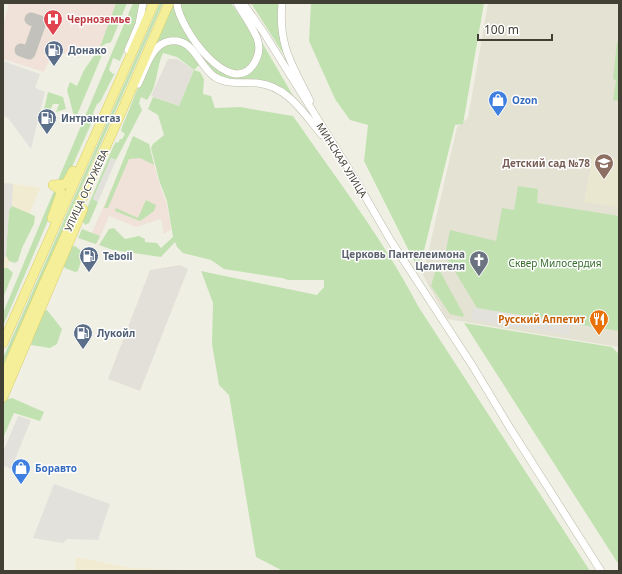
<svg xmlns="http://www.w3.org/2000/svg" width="622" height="574" viewBox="0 0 622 574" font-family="'Noto Sans',sans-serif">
  <rect width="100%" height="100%" fill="#f0efe4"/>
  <path fill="#e4e2d3" d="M488 3H619V347L447 319 423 275 457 127 468 118Z"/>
  <path fill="#f1ebd1" d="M3 182 40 188 3 278Z
    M76 557 131 568 205 571H75Z"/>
  <path fill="#e3e0d9" d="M168 59H177L194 70 179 106 151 96Z
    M180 265 188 269 140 391 108 379 150 270Z"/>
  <path fill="#e9e7cf" d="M593 155 619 159V207L584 202Z"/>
  <path fill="#f0e1d9" d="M9 3H116L100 47 73 57 54 50 44 72 3 59V26Z
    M134 137 149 145 158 180 167 205 171 229 164 234 161 219 136 227 109 216 97 244 88 242Z"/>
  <path fill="#c1e2b0" d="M116 3H127L112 40 110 43H107L100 47Z
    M133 3H141L136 23 120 61 113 58 109 70 113 74 115 73 100 102 97 104 93 113 95 115 67 178 61 182 58 180Z
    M160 3H163L3 365V358Z
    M173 3 178 18 207 61 222 73 232 76 250 72 257 65 260 39 295 99 289 93 225 79 213 72 186 40 154 47Z
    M180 3H231L248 27 256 43 255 59C248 65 243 71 234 70 218 69 188 30 182 15 181 11 181 7 180 3Z
    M251 3H280L284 55Z
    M311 3H484L463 124 455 125 419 271 364 161 368 125 350 120 335 99 309 41Z
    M617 42 619 43V101L613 100 616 80 613 79Z
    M168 44C187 43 189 51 200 64L194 70 177 57 163 53C156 68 158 86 147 100L141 97 139 103 142 110 116 160 111 158 93 199 98 202 89 223 85 225 82 220 113 147 116 142 118 143 120 139H122L125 134 121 131 122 127C131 107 144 67 158 51 160 48 165 46 168 44Z
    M96 53 102 55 75 120 67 90 70 82 77 86 84 70Z
    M194 70 200 72 204 79 203 94 211 96 215 108 240 107 293 116C336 178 383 239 418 306L590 571H283L256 557 229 395 219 385 212 344 213 303 201 271 317 295 324 287V280H288L282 278 224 269 211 260 183 253 177 247 175 242 161 257 113 250 99 245 109 229 114 228 125 239 139 236 145 239V242L157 243 161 248 173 237 167 201 159 180 151 148 153 144 164 135 158 115 148 109 153 97 179 106Z
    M48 92 63 97 66 109 56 112 59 104H53L42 128 40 127Z
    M133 136 149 144 154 165 140 158 129 159 108 208H104Z
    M518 186 538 189 537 203 619 216V331L477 308 445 255 450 230 496 241 502 208 514 210Z
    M57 190 58 197 3 326V313L53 193Z
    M146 200 156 205 154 211 140 221 115 211 116 208 138 218Z
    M12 206 35 216 34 224 22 248 18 261 15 263 9 261 6 255 9 209Z
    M82 229 100 236 96 244 78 238Z
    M75 246 80 250 81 261 78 271 75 272 65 268 63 265 70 247Z
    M437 266 464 315 463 317 450 314 431 286Z
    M3 268H8L13 273 3 298Z
    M47 310 62 329 57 344 50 348 31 345 41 312Z
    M464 323 612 347 619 354V565Z
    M12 398 44 412 40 421 14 413 3 438V403L5 400Z"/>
  <path fill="#e2e1dc" d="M3 61 40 74 35 88 45 92 31 149 8 118 3 116Z
    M111 158 116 160 98 202 93 199Z
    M3 183 13 184 12 206 9 210 6 255 3 261Z
    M473 308 571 323 569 335 472 320Z
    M18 416 31 420 11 469 3 465V452Z
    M54 484 110 504 98 540 67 539 63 543 33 538Z"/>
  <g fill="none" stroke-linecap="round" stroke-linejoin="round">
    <path stroke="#c2c1bc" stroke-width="13" d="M21 50 29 53 40 22 31 19"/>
    <g stroke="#bbb9a8" stroke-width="8">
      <path id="tertiary" d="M177 3C178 27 232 103 255 62 259 55 260 46 257 38 252 26 243 14 237 3
        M243 3 264 33 355 179 391 241 472 365 510 428 601 571
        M282 3C278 46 292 64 310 101
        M128 50 139 24 143 3
        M138 84C146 69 151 44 170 41 194 37 199 67 215 77 227 85 243 82 257 83 288 86 304 114 322 135"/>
    </g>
    <g stroke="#d8cf6b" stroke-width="10">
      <path id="primary" d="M53 185 66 184 73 171
        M52 218 61 193 60 190 53 185
        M3 343 154 3
        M3 378 45 281 113 131 169 3
        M3 397 83 209"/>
    </g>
    <use href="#tertiary" stroke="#fff" stroke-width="7"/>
    <use href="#primary" stroke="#f5ef99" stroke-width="9"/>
  </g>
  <defs>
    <g id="hospital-pin" transform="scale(1)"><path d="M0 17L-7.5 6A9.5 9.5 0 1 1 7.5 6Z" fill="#e0444e" stroke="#fff"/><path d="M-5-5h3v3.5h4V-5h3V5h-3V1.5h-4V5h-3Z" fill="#fff"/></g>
    <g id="fuel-pin" transform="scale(1)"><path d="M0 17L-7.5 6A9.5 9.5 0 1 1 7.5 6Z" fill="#5c6f8a" stroke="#fff"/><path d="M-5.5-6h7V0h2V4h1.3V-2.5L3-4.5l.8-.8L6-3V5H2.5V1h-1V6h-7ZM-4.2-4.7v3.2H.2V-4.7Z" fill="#fff"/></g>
    <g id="shop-pin" transform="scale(1)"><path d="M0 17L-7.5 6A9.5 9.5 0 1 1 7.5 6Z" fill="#3f7fe0" stroke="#fff"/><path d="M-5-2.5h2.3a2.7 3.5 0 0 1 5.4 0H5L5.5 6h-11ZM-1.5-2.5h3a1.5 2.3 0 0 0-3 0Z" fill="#fff"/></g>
    <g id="school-pin" transform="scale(1)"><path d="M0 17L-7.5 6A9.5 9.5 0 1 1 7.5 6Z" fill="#8d6e63" stroke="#fff"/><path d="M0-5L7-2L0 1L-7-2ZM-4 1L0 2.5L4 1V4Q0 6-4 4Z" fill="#fff"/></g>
    <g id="church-pin" transform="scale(1)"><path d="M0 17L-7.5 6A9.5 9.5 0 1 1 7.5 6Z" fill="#6b7280" stroke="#fff"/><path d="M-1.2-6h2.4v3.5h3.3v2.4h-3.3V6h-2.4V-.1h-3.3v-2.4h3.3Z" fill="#fff"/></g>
    <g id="restaurant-pin" transform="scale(1)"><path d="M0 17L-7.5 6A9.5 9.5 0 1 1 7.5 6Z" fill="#e8710a" stroke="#fff"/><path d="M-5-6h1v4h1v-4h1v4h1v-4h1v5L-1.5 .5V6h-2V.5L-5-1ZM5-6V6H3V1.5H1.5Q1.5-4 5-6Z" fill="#fff"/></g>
  </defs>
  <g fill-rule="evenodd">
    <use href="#hospital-pin" x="53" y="19"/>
    <use href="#fuel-pin" x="54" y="50"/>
    <use href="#shop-pin" x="498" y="100"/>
    <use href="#fuel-pin" x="47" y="118"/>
    <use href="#school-pin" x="604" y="163"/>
    <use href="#fuel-pin" x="89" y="256"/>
    <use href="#church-pin" x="479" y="260"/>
    <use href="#restaurant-pin" x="599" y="319"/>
    <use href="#fuel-pin" x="83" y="333"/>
    <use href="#shop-pin" x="21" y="468"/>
  </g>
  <g text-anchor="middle" stroke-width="3" stroke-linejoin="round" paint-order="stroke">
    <g font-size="10" font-weight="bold" fill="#be3a42" stroke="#fff" text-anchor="start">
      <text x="67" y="23">Черноземье</text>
    </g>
    <g font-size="10" font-weight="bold" fill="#4e5e75" stroke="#fff" text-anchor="start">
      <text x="68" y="54">Донако</text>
      <text x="61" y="122">Интрансгаз</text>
      <text x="103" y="260">Teboil</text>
      <text x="97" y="337">Лукойл</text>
    </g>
    <g font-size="10" font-weight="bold" fill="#366cbe" stroke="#fff" text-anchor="start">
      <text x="512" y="104">Ozon</text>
      <text x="35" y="472">Боравто</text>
    </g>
    <g font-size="10" fill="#424035" stroke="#fff">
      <text transform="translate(342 160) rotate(58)" y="4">МИНСКАЯ УЛИЦА</text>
      <text transform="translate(86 190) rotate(-65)" y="4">УЛИЦА ОСТУЖЕВА</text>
    </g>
    <g font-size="10" font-weight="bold" fill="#785e54" stroke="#fff" text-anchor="end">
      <text x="590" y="167">Детский сад №78</text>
    </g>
    <g font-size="10" font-weight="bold" fill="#5b616d" stroke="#fff" text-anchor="end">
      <text x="465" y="258">Церковь Пантелеимона<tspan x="465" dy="12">Целителя</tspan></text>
    </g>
    <g font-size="10" fill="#386e2e" stroke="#fff">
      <text x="555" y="267">Сквер Милосердия</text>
    </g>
    <g font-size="10" font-weight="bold" fill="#c56008" stroke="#fff" text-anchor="end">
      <text x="585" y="323">Русский Аппетит</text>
    </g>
  </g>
  <rect width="622" height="574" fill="none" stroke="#424035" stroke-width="8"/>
  <path d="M478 34v6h74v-6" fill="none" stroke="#424035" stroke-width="2"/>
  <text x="484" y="34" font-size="12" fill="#424035" stroke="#ffffff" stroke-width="3" paint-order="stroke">100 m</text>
</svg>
